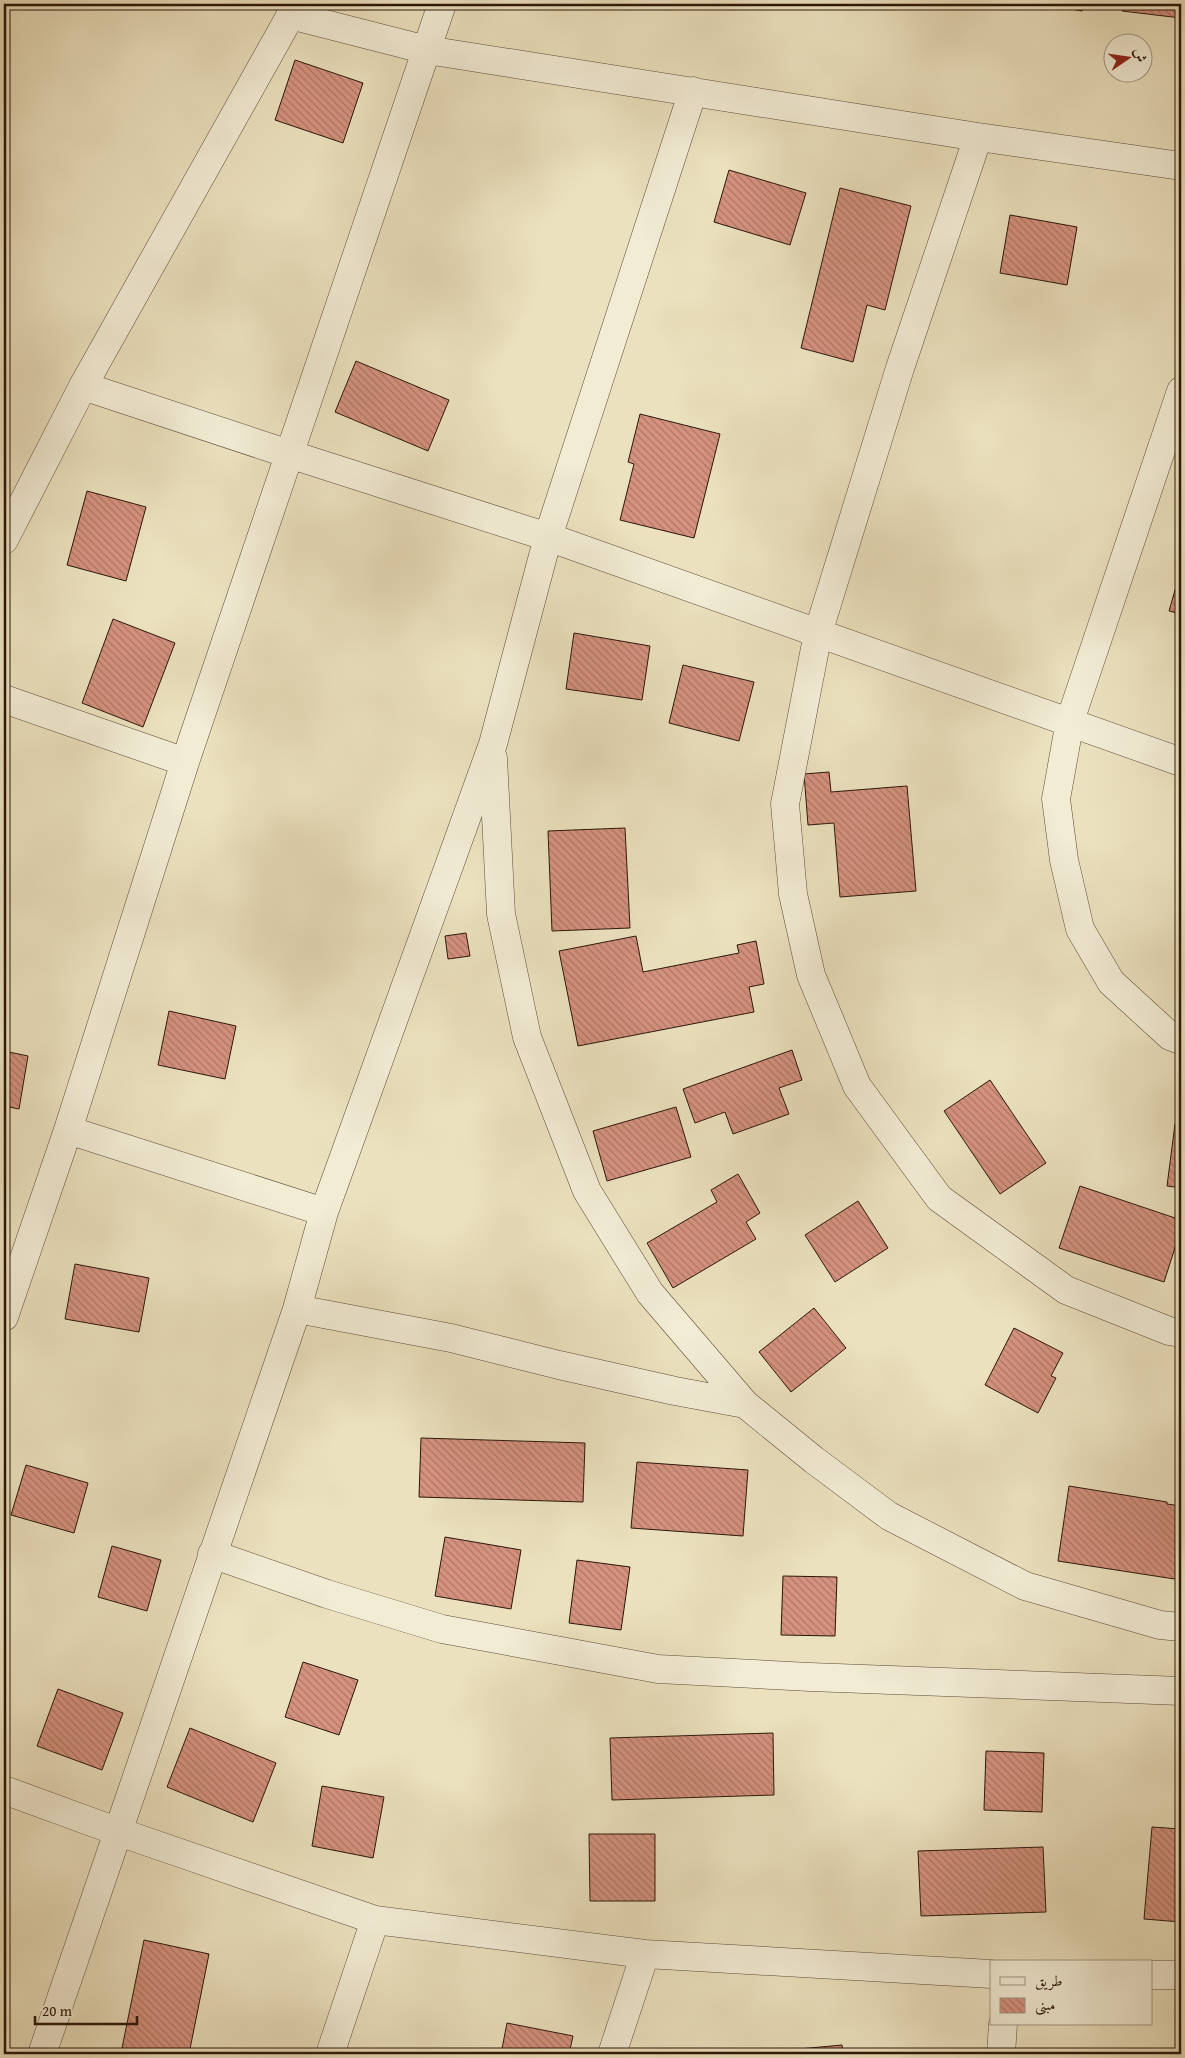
<svg xmlns="http://www.w3.org/2000/svg" width="1185" height="2058" viewBox="0 0 1185 2058" font-family="'Gentium Book Plus',Amiri,serif">
  <defs>
    <pattern id="building-back-hatch" width="6" height="6" patternUnits="userSpaceOnUse" patternTransform="scale(1.25)"><rect width="6" height="6" fill="#d5927f"/><path d="M-1 5l2 2M0 0l6 6M5-1l2 2" fill="none" stroke="#ad7666"/></pattern>
  </defs>
  <rect width="100%" height="100%" fill="#ebe1be"/>
  <filter id="stains"><feTurbulence type="fractalNoise" baseFrequency=".004" numOctaves="4"/><feColorMatrix values="0 0 0 0 .2 0 0 0 0 .09 0 0 0 0 .02 0 0 0 .5 -.17"/></filter>
  <radialGradient id="worn" r=".72"><stop offset=".6" stop-color="#630" stop-opacity="0"/><stop offset="1" stop-color="#630" stop-opacity=".3"/></radialGradient>
  <path fill="url(#building-back-hatch)" stroke="#2c1608" d="M1044 4H1084L1082 11Z
    M1123 4H1181V18L1122 11Z
    M295 60 363 83 343 143 275 120Z
    M729 170 806 193 790 245 714 222Z
    M840 188 911 206 885 310 867 305 853 362 801 348Z
    M1010 215 1077 227 1067 285 1000 273Z
    M356 361 449 400 428 451 335 412Z
    M640 414 720 434 694 538 620 520 634 464 628 462Z
    M87 491 146 507 126 581 67 565Z
    M1181 569V614L1169 611Z
    M113 619 175 643 143 727 82 703Z
    M574 633 650 646 642 700 566 689Z
    M683 665 754 682 739 741 669 723Z
    M829 772 831 792 907 786 916 891 840 897 834 823 808 825 804 774Z
    M625 828 630 928 552 931 548 831Z
    M466 933 470 956 448 959 445 936Z
    M636 936 643 972 739 953 737 945 756 941 764 984 749 987 754 1012 578 1046 559 951Z
    M169 1011 236 1026 225 1079 158 1065Z
    M792 1050 802 1080 779 1088 789 1114 733 1134 725 1112 695 1123 683 1089Z
    M4 1051 28 1056 19 1109 4 1106Z
    M990 1080 1046 1163 1000 1194 944 1111Z
    M676 1107 691 1157 607 1181 593 1131Z
    M1175 1124 1181 1125V1188L1167 1186Z
    M738 1174 760 1213 746 1222 756 1239 673 1288 647 1243 717 1202 711 1190Z
    M1080 1186 1181 1220V1229L1164 1282 1059 1248Z
    M858 1201 888 1248 835 1282 805 1235Z
    M75 1264 149 1278 139 1332 65 1319Z
    M814 1308 846 1348 791 1392 759 1352Z
    M1014 1328 1063 1353 1051 1376 1056 1378 1038 1413 985 1385Z
    M421 1438 585 1443 583 1502 419 1497Z
    M637 1462 748 1470 743 1536 631 1528Z
    M26 1465 88 1483 74 1533 11 1515Z
    M4 1467H9L6 1497 4 1496Z
    M1069 1486 1167 1502V1504L1181 1506V1580L1058 1561Z
    M445 1537 521 1550 511 1609 435 1596Z
    M112 1546 161 1560 147 1611 98 1597Z
    M577 1560 630 1567 621 1630 569 1623Z
    M783 1576 837 1577 835 1636 781 1635Z
    M303 1662 358 1680 339 1735 285 1717Z
    M58 1689 123 1713 102 1770 37 1746Z
    M190 1728 276 1763 253 1822 167 1787Z
    M773 1733 774 1795 612 1800 610 1738Z
    M986 1751 1044 1753 1042 1812 984 1810Z
    M322 1786 384 1797 373 1858 312 1846Z
    M1152 1827 1181 1829V1922L1144 1919Z
    M589 1834H655V1901H590Z
    M1043 1847 1046 1912 921 1916 918 1851Z
    M144 1940 209 1954 189 2054H152L122 2048Z
    M507 2023 573 2036 569 2054H501Z
    M842 2045 843 2054H745Z"/>
  <g fill="none" stroke-linecap="round" stroke-linejoin="round">
    <g stroke="#5c4936" stroke-width="29">
      <path id="minor" d="M290 15 427 50 978 137 1181 166
        M978 137 900 368 818 633 785 804 793 894 811 975 857 1086 939 1198 1066 1290 1169 1331 1181 1333
        M83 386 289 454 548 537 1181 762
        M1181 391 1070 721 1056 799 1064 860 1080 929 1111 982 1170 1036 1181 1040
        M4 540 83 386 297 4
        M4 699 185 762
        M493 758 501 914 527 1037 587 1191 650 1293 745 1404 814 1460 889 1516 1025 1586 1160 1625 1181 1627
        M68 1130 324 1212
        M297 1309 451 1338 559 1365 675 1391 745 1404
        M4 1317 68 1130 185 762 442 4
        M212 1554 327 1594 442 1629 658 1669 810 1677 1181 1691
        M4 1790 119 1832 375 1920 645 1954 991 1974
        M1151 1975H1181
        M42 2054 297 1309 324 1212 493 744 548 537 693 91
        M330 2054 375 1920
        M612 2054 645 1954
        M1001 2054 1003 2024"/>
    </g>
    <use href="#minor" stroke="#f2ecd5" stroke-width="28"/>
  </g>
  <rect width="1185" height="2058" fill="none" stroke="#ebe1be" stroke-width="20"/>
  <rect x="5" y="5" width="1175" height="2048" fill="none" stroke="#2c1608" stroke-width="2.5"/>
  <rect x="10" y="10" width="1165" height="2038" fill="none" stroke="#2c1608"/>
  <rect x="990" y="1960" width="162" height="65" fill="#f2ecd5" stroke="#a39683"/>
  <rect x="1000" y="1977" width="25" height="8" fill="#f2ecd5" stroke="#a39683"/>
  <text x="1035" y="1986" font-size="15" fill="#2c1608">طريق</text>
  <rect x="1000" y="1998" width="25" height="15" fill="url(#building-back-hatch)" stroke="#a39683"/>
  <text x="1035" y="2010" font-size="15" fill="#2c1608">مبنى</text>
  <g transform="translate(1128 58) rotate(77)"><circle r="24" fill="#f2ecd5" stroke="#a39683"/>
  <path d="M0-4L9 19L0 12L-9 19Z" fill="#8f2418"/>
  <text y="-8" font-size="14" font-weight="bold" text-anchor="middle" fill="#2c1608">ش</text>
  </g>
  <path d="M35 2016v8h102v-8" fill="none" stroke="#2c1608" stroke-width="2.5"/>
  <text x="42" y="2016" font-size="15" fill="#2c1608" stroke="#f2ecd5" stroke-width="4" paint-order="stroke">20 m</text>
  <rect width="100%" height="100%" filter="url(#stains)"/>
  <rect width="100%" height="100%" fill="url(#worn)"/>
</svg>
